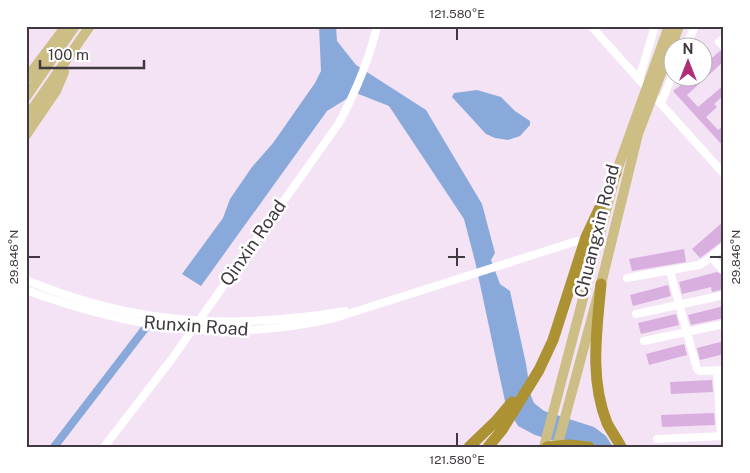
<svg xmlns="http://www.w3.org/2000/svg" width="750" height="473" viewBox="0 0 750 473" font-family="'Public Sans',sans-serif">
  <rect width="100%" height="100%" fill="#f3e3f5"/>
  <path fill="#89a9da" d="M319 26H336L337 41 356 65 426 110 482 204 495 253 491 260 500 284 510 291 526 364 531 396 534 403 544 411 594 427 606 436 613 447H574L535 435 518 426 506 406 475 261 464 219 389 106 356 93 327 111 201 286 182 274 223 218 230 199 252 167 273 143 315 83 321 71Z
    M477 90 501 97 515 111 530 121V125L520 136 508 140 495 138 486 134 452 97 454 93Z"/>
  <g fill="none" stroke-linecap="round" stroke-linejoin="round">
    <path stroke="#89a9da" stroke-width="8" d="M54 447 153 318"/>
  </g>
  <path fill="#d8afde" d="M720 51 724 52V61L687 95 698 107 724 85V95L714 104 717 107 706 117 718 130 724 126V147L673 91 690 78H702V66Z
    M724 221V240L700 258 692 249Z
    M684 249 686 262 632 271 629 259Z
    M717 272 724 276V289L712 292 711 287 682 294 679 282Z
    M668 285 671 296 633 306 630 295Z
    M724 306V318L691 325 688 315Z
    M676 314 679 325 641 334 638 323Z
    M724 341V354L700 360 697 348Z
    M684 344 687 355 649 365 646 354Z
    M712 380 713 392 671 394 670 382Z
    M714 413 715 425 662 427 661 415Z"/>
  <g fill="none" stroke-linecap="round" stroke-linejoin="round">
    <path stroke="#fff" stroke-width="8" d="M591 26 724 174
      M724 38 719 42 724 47
      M685 48 695 26
      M639 79 655 26
      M661 103 672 76
      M711 257 724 271
      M670 271 697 369 700 371 724 370
      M627 278 699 265 706 261 724 246
      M26 280C134 325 231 330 345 311
      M26 290C131 329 226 343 335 318L577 241
      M636 314 724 295
      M644 341 724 324
      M717 370 721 436
      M657 439 724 436
      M104 447 171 360 339 123C356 91 369 61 377 26"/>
    <path stroke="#cdbe85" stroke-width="10" d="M26 79 66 26
      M26 97 75 26
      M26 118 90 26
      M26 135 56 91 64 72
      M544 447 616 173 669 26
      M557 447 601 284 638 134 679 26"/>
    <path stroke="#ac9233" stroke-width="11" d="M601 284C597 330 589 378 607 423 611 431 617 439 621 447
      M469 447 496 421 512 402
      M488 447 502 430 539 370 553 340 586 237 616 173
      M547 447 569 445 589 447"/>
  </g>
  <path fill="none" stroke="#403a40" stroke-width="2" d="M457 28V40M457 248V266M28 257H40M448 257H465M710 257H722M457 433V446"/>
  <g text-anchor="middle" stroke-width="5" stroke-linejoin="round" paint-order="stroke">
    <g font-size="18" fill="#403a40" stroke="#fff">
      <text transform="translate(597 231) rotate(-76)" y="6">Chuangxin Road</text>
      <text transform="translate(253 243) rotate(-55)" y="6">Qinxin Road</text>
      <text transform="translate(196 326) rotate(4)" y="6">Runxin Road</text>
    </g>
  </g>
  <rect width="750" height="473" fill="none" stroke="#ffffff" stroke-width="55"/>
  <g transform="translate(688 62)"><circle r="24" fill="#ffffff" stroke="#b3b0b3"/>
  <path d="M0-4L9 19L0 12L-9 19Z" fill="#b02c75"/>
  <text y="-8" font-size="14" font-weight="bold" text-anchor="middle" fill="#403a40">N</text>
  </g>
  <path d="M40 60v8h104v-8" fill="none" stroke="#403a40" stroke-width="2.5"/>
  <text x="48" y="60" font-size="15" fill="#403a40" stroke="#ffffff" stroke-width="4" paint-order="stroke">100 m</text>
  <rect x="28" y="28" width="694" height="418" fill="none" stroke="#403a40" stroke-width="2"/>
  <g font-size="12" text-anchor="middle" fill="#403a40">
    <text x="457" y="18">121.580°E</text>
    <text transform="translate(14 257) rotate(-90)" y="4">29.846°N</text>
    <text transform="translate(736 257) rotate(-90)" y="4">29.846°N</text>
    <text x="457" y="464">121.580°E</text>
  </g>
</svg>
